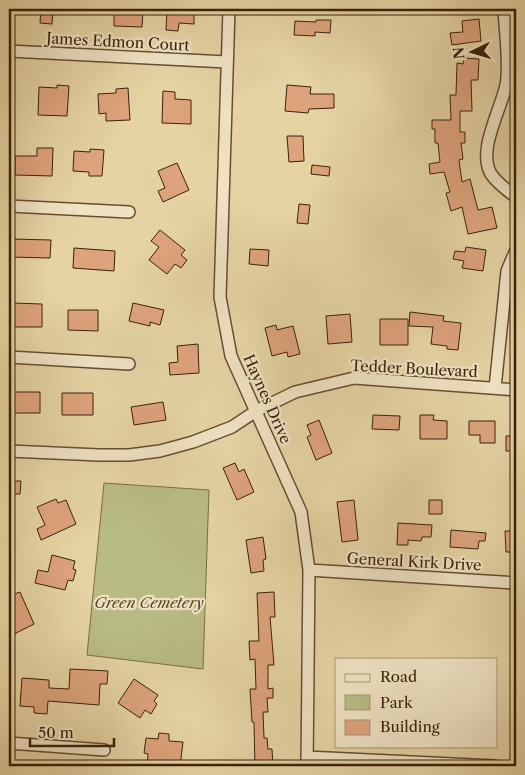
<svg xmlns="http://www.w3.org/2000/svg" width="525" height="775" viewBox="0 0 525 775" font-family="'Libre Caslon Text',serif">
  <rect width="100%" height="100%" fill="#e5d3a3"/>
  <filter id="stains"><feTurbulence type="fractalNoise" baseFrequency=".004" numOctaves="4"/><feColorMatrix values="0 0 0 0 .2 0 0 0 0 .09 0 0 0 0 .02 0 0 0 .5 -.17"/></filter>
  <radialGradient id="worn" r=".72"><stop offset=".6" stop-color="#630" stop-opacity="0"/><stop offset="1" stop-color="#630" stop-opacity=".3"/></radialGradient>
  <path fill="#b8bb83" stroke="#7a6e47" d="M104 483 209 490 203 669 87 655Z"/>
  <path fill="#dda37c" stroke="#3c210b" d="M41 9H53L52 24 40 23Z
    M114 9H143L142 27 114 26Z
    M167 9H194V24L179 23 178 31 166 30Z
    M479 19 481 41 452 45 450 33 463 32 462 21Z
    M316 20H331L330 33 315 32V36L294 35 295 21 316 22Z
    M464 58 479 59 478 80H471L472 111H460V132H465V143H461L463 159 459 160 462 182 470 179 478 210 492 207 497 228 468 234 462 207 451 211 446 193 450 192 444 172 430 174 429 164 440 162 438 143H435V129H432V120H451L450 95H456L457 63 463 64Z
    M57 85 69 86 67 116 38 115 39 87 57 88Z
    M287 85 311 87 310 94H334V108L309 109 308 113 285 111Z
    M128 88 130 120 106 121V113L99 114 98 94 116 93V89Z
    M163 91 175 92V99L191 100V124L162 123Z
    M287 136H303L304 161 289 162Z
    M37 148H53L52 176 15 175V156H37Z
    M90 149 104 150 102 176H89V172L73 171 74 151 90 152Z
    M177 163 189 190 163 202 158 191 165 188 158 171Z
    M312 165 330 167 329 176 311 174Z
    M299 204 310 205 308 224 297 223Z
    M160 230 185 250 181 255 187 260 181 268 175 264 167 274 149 260 159 247 151 241Z
    M11 239 51 240 50 258 10 257Z
    M466 247 486 250 483 271 462 268 464 261 453 259 455 251 465 252Z
    M74 248 115 251 114 271 73 268Z
    M250 249 269 250 268 266 249 264Z
    M12 303 42 304V327H12Z
    M133 303 164 310 160 325 150 322V326L129 321Z
    M68 310H98V331L68 330Z
    M410 312 444 316 443 321 461 323 458 350 447 349V346L431 344 433 327 409 326Z
    M350 314 352 342 328 344 326 316Z
    M380 319H408V345H380Z
    M276 325 277 330 293 326 300 354 288 357 287 352 272 356 265 328Z
    M198 344 199 373 170 375 169 363 178 362 177 346Z
    M10 392H40V413H9Z
    M62 393H93V415H62Z
    M163 402 166 420 134 425 131 407Z
    M373 415 400 416 399 430 372 429Z
    M420 415H434L433 420 447 421V439H420Z
    M319 420 332 453 316 460 307 437 311 435 307 425Z
    M469 421H495V443H480V435H469Z
    M506 436H516V451H506Z
    M235 463 239 472 244 469 254 492 237 500 223 468Z
    M9 481H21L20 494H9Z
    M56 499 58 503 66 500 76 524 41 540 37 529 45 525 37 507Z
    M354 500 358 540 342 542 337 502Z
    M429 500H442V514H429Z
    M398 523 432 525 431 537H422L421 541 408 540V545H397Z
    M451 530 486 533 485 541H479L478 549 450 547Z
    M505 531H516V552H506Z
    M263 537 266 559 263 560 264 571 251 573 246 540Z
    M52 555 75 561 73 569 76 570 73 581 68 580 65 590 35 583 38 570 48 572Z
    M20 592 34 624 12 635 9 628V608L12 606 9 596Z
    M274 592 275 617H270L274 665H268V689L273 688V698H267L268 712H263L264 738H267L268 749H272L273 766H255L254 722H252L250 689H256L255 659 250 660 249 641H259L257 593Z
    M70 669 108 671 107 684H100L99 705 48 701 47 714 34 713V707L20 706 22 678 49 680V688L69 689Z
    M134 679 158 695 154 701 157 704 151 714 145 710 140 718 118 703Z
    M159 733 169 734V741L183 742 180 766H147L148 754 144 753 146 738 158 739Z"/>
  <g fill="none" stroke-linecap="round" stroke-linejoin="round">
    <g stroke="#664e31" stroke-width="14">
      <path id="minor" d="M229 9 220 297 231 356 301 512 309 570 307 766
        M504 9C505 30 510 66 506 85 501 110 477 150 491 174 497 183 508 191 516 197
        M9 51 227 62
        M9 206 129 212
        M9 357 129 364
        M495 388 507 271 516 250
        M9 451 99 455H129L160 451 193 442 232 427 256 411 295 392 354 378 516 390
        M309 570 516 583
        M9 743 104 750
        M307 757 495 766"/>
    </g>
    <use href="#minor" stroke="#eee2c3" stroke-width="11"/>
  </g>
  <g text-anchor="middle" stroke-width="4.5" stroke-linejoin="round" paint-order="stroke">
    <g font-size="15" fill="#3c210b" stroke="#eee2c3">
      <text transform="translate(118 42) rotate(3)" y="5">James Edmon Court</text>
      <text transform="translate(414 369) rotate(3)" y="5">Tedder Boulevard</text>
      <text transform="translate(267 399) rotate(66)" y="5">Haynes Drive</text>
      <text transform="translate(414 562) rotate(3)" y="5">General Kirk Drive</text>
    </g>
    <g font-size="15" font-style="italic" fill="#5b4829" stroke="#eee2c3">
      <text x="149" y="608">Green Cemetery</text>
    </g>
  </g>
  <rect width="525" height="775" fill="none" stroke="#e5d3a3" stroke-width="30"/>
  <rect x="10" y="10" width="505" height="755" fill="none" stroke="#3c210b" stroke-width="2.5"/>
  <rect x="15" y="15" width="495" height="745" fill="none" stroke="#3c210b"/>
  <rect x="335" y="658" width="162" height="90" fill="#eee2c3" stroke="#a79579"/>
  <rect x="345" y="674" width="25" height="8" fill="#eee2c3" stroke="#a79579"/>
  <text x="380" y="682" font-size="15" fill="#3c210b">Road</text>
  <rect x="345" y="695" width="25" height="15" fill="#b8bb83" stroke="#a79579"/>
  <text x="380" y="708" font-size="15" fill="#3c210b">Park</text>
  <rect x="345" y="720" width="25" height="15" fill="#dda37c" stroke="#a79579"/>
  <text x="380" y="732" font-size="15" fill="#3c210b">Building</text>
  <g transform="translate(472 52) rotate(265)" stroke="#eee2c3" stroke-width="4" paint-order="stroke">
  <path d="M0-4L9 19L0 12L-9 19Z" fill="#3c210b"/>
  <text y="-8" font-size="14" font-weight="bold" text-anchor="middle" fill="#3c210b">N</text>
  </g>
  <path d="M30 738v8h84v-8" fill="none" stroke="#3c210b" stroke-width="2.5"/>
  <text x="38" y="738" font-size="15" fill="#3c210b" stroke="#eee2c3" stroke-width="4" paint-order="stroke">50 m</text>
  <rect width="100%" height="100%" filter="url(#stains)"/>
  <rect width="100%" height="100%" fill="url(#worn)"/>
</svg>
